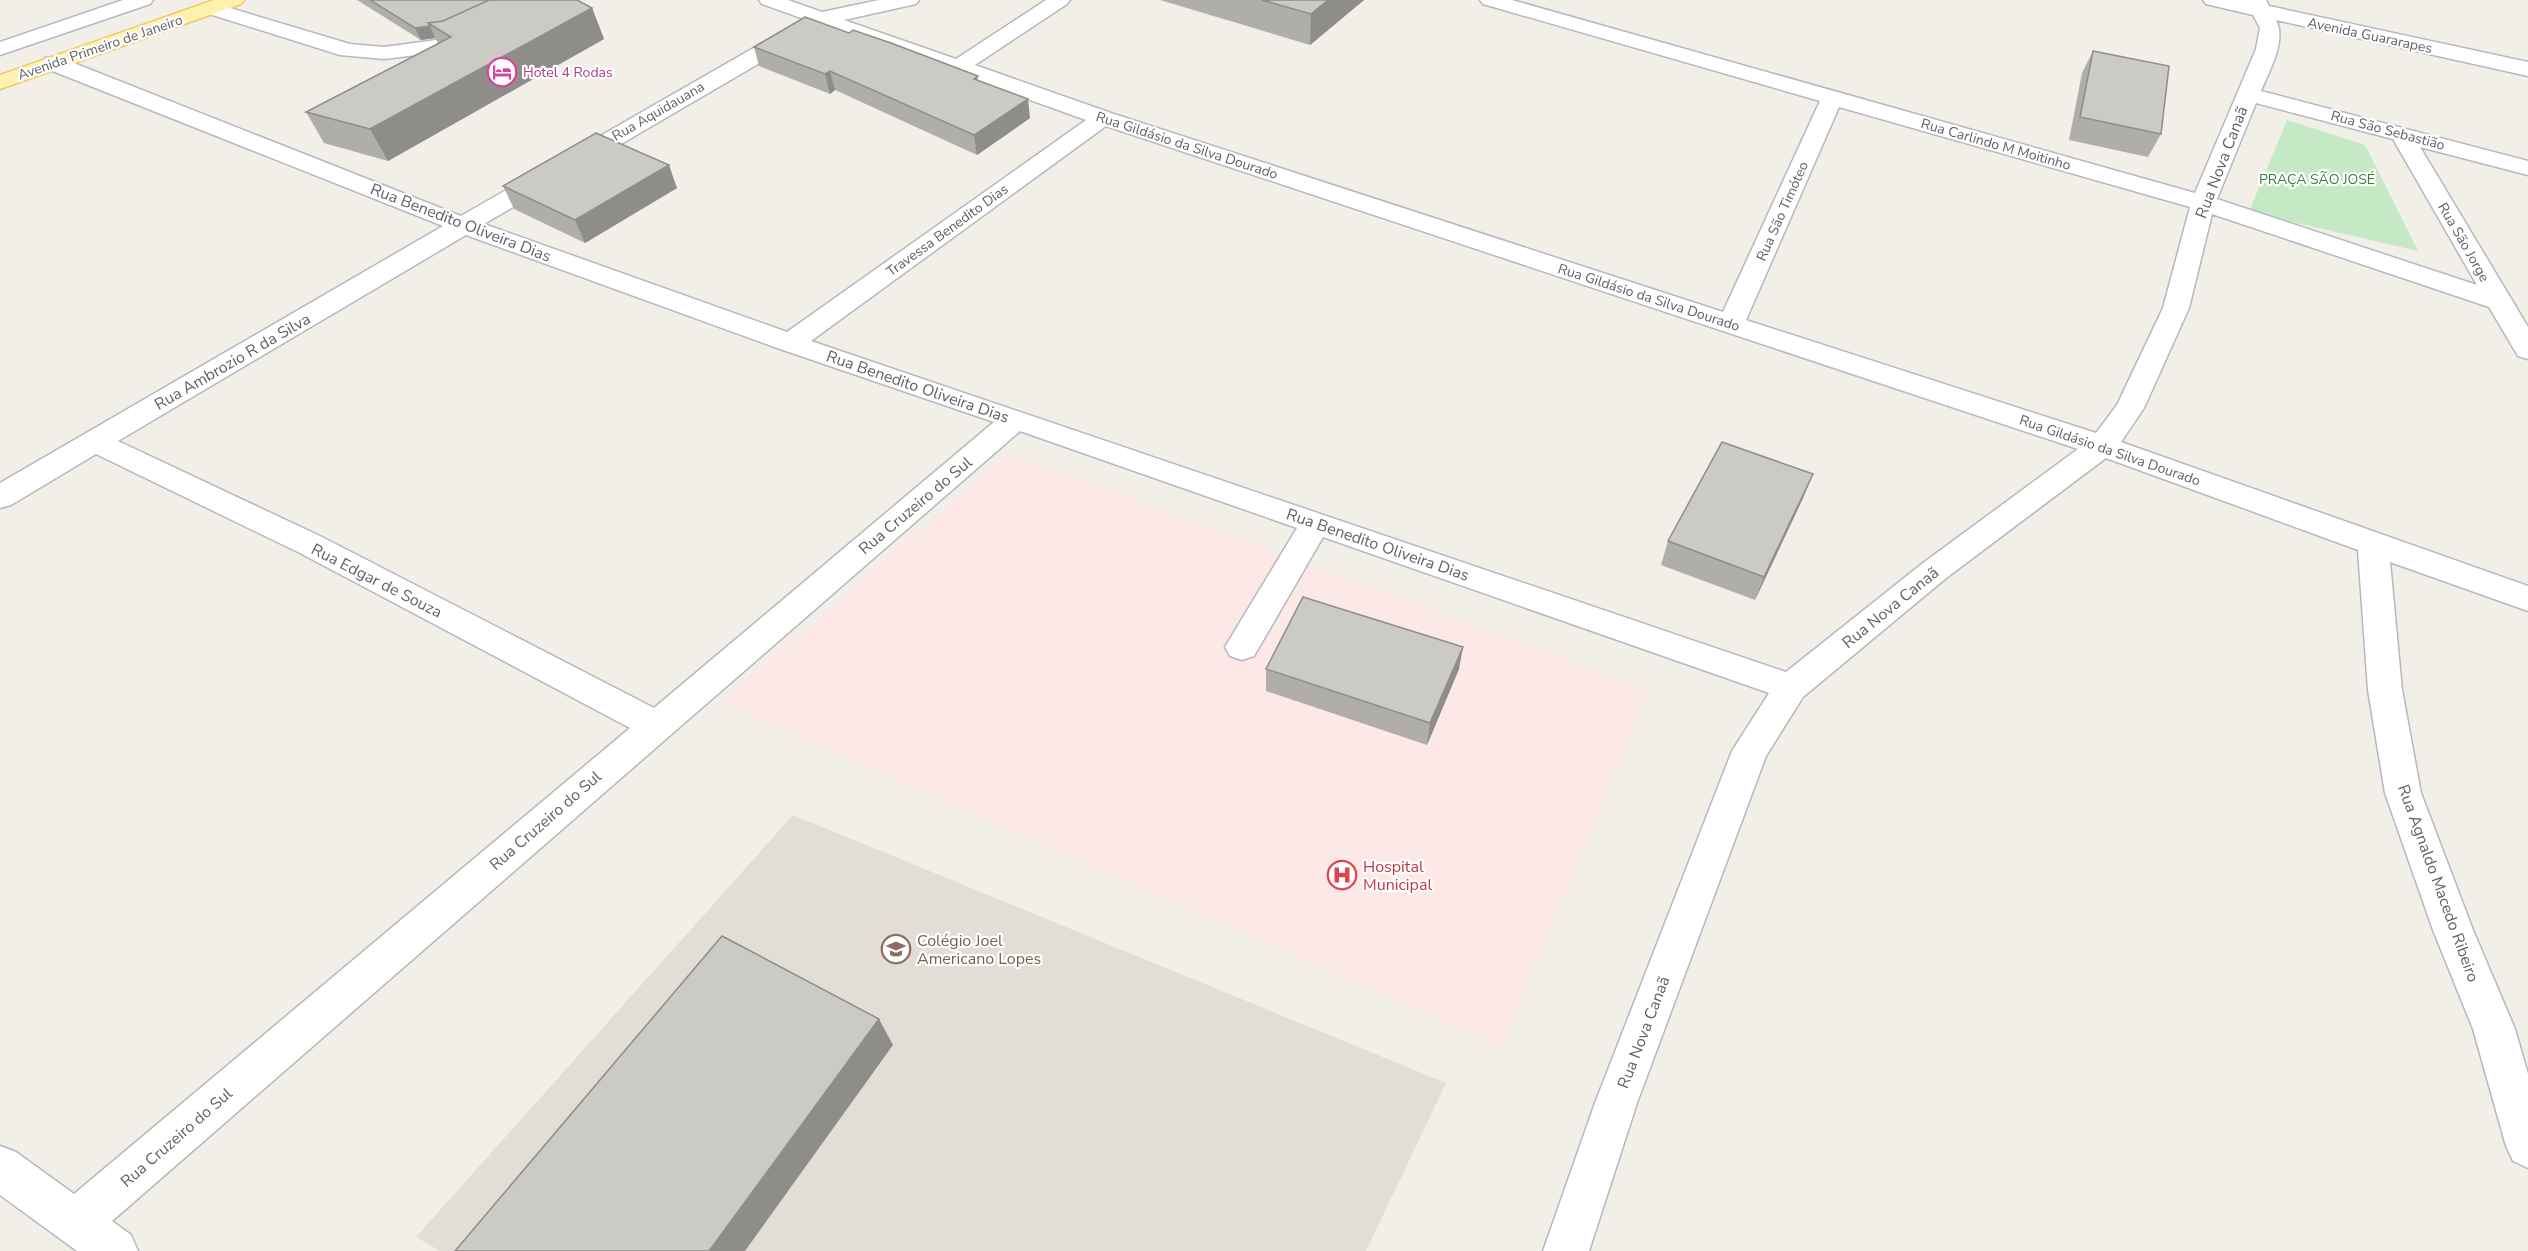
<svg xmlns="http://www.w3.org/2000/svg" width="2528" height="1251" viewBox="0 0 2528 1251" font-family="'Nunito Sans',sans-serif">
  <rect width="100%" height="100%" fill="#f1efe8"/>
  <path fill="#e1ded6" d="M793 815 1446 1083 1366 1251H440L416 1237Z"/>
  <path fill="#fce8e6" d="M1008 453 1649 690 1501 1047 721 702Z"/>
  <path fill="#c5e8c5" d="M2287 120 2365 145 2418 251 2249 212Z"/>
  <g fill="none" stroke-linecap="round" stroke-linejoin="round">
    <g stroke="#b5b8bc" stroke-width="3">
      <path id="minor" d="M123 0H153L150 4 0 55V42Z
        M530 0H551L547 7 457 50 384 59 340 55 203 12 200 8 203 4 210 2 350 44 384 47 444 39Z
        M759 0H788L822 12 879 0H919L916 4 844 20 956 59 1046 0H1070L1067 4 975 65 1111 113 1723 312 1820 101 1483 4 1480 0H1512L2195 193 2256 49 2260 28 2253 15 2206 4 2203 0H2266L2269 6 2528 62V76L2276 20C2287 41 2269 71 2261 91L2528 161V175L2420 147 2528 327V359L2518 356 2489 307 2212 214 2189 308 2144 408 2121 442 2528 586V611L2390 562 2402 690 2421 793 2473 930 2515 1029 2528 1074V1168L2513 1161 2506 1146 2473 1029 2433 930 2385 793 2368 690 2358 550 2106 458 1945 579 1803 697 1766 756 1637 1103 1589 1251H1543L1595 1103 1732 751 1769 693 1323 537 1254 656 1242 660 1230 656 1225 647 1297 528 1020 431 112 1221 131 1235 138 1251H77L0 1195V1146L16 1152 74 1194 630 728 300 553 96 454 11 505 0 508V483L443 226 45 68 42 63 45 58 53 57 61 58 461 216 804 19 762 4ZM823 26 1086 120 787 332 484 224ZM2256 103 2393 139 2477 285 2217 199ZM1839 107 2190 207 2163 308 2117 405 2096 433 1746 320ZM1106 126 2078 449 1923 563 1786 672 811 341ZM466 235 780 349 994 422 654 708 322 537 118 441Z"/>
    </g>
    <g stroke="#f2c960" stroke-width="3">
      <path id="major" d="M214 0H244L241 4 0 89V75Z"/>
    </g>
    <use href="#minor" fill="#fff" fill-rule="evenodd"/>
    <use href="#major" fill="#fff2af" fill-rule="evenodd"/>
  </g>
  <path fill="#afaea9" d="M357 0H577L592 8 604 39 388 161 324 143 306 112 438 43 435 38 421 40Z
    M1160 0H1364L1310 45Z
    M849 33 978 76V80L1030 118 977 155 835 90 830 94 759 66 754 47Z
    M2093 51 2161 134 2148 157 2069 140 2082 73Z
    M503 186 677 188 585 243 514 209Z
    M1813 474 1803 498 1755 600 1661 565 1668 541Z
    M1266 669H1459L1427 745 1266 691Z"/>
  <path fill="#8f8d8a" d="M1328 0H1364L1310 45 1311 14Z
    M592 8 604 39 388 161 370 129Z
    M430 26 435 38 421 40 415 28Z
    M830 71 835 90 830 94 825 74Z
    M1028 99 1030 118 977 155 974 135Z
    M669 165 677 188 585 243 575 220Z
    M1813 474 1803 498 1755 600 1764 577Z
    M1463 647 1459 669 1427 745 1430 723Z
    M879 1019 893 1045 745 1251H709Z"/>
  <path fill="#cccac5" stroke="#8f8d8a" stroke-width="1.5" d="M370 0H489L443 21 428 23 430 26 415 28Z
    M489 0H577L592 8 370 129 306 112 451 37 428 23 443 21Z
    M1262 0H1328L1311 14Z
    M805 17 849 33 853 30 891 43 978 76 974 79 1028 99 974 135 830 71 825 74 754 47Z
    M2093 51 2169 66 2161 134 2080 117Z
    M596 133 669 165 575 220 503 186Z
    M1722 442 1813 474 1764 577 1668 541Z
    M1303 597 1463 647 1430 723 1266 669Z
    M722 936 879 1019 709 1251H455Z"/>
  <defs>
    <g id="hotel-ring" transform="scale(1.5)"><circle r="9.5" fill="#fff" stroke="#d1479c" stroke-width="1.5"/><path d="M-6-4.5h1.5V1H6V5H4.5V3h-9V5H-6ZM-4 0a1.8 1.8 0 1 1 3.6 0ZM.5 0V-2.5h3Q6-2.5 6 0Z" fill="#d1479c"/></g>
    <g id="hospital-ring" transform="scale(1.5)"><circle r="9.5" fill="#fff" stroke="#e0444e" stroke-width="1.5"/><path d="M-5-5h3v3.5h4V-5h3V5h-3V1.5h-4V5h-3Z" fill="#e0444e"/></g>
    <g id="school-ring" transform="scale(1.5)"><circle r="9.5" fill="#fff" stroke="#8d6e63" stroke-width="1.5"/><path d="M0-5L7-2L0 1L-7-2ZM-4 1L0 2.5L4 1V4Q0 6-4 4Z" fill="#8d6e63"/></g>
  </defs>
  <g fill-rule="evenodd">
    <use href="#hotel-ring" x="502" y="72"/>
    <use href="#hospital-ring" x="1342" y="875"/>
    <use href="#school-ring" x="896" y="949"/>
  </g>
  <g text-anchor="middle" stroke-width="4.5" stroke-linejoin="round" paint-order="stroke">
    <g font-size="14" fill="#5f6368" stroke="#fff">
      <text transform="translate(2370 35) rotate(12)" y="5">Avenida Guararapes</text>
      <text transform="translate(100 47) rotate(-19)" y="5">Avenida Primeiro de Janeiro</text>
      <text transform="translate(658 111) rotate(-30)" y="5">Rua Aquidauana</text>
      <text transform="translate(2388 130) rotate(15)" y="5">Rua São Sebastião</text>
      <text transform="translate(1996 144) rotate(16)" y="5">Rua Carlindo M Moitinho</text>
      <text transform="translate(1187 145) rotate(18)" y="5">Rua Gildásio da Silva Dourado</text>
      <text transform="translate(1782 211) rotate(-66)" y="5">Rua São Timóteo</text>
      <text transform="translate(947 230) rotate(-36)" y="5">Travessa Benedito Dias</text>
      <text transform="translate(2464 242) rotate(60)" y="5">Rua São Jorge</text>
      <text transform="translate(1649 297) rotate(18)" y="5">Rua Gildásio da Silva Dourado</text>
      <text transform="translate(2110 450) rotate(19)" y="5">Rua Gildásio da Silva Dourado</text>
    </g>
    <g font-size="14" fill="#b23c85" stroke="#fff" text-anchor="start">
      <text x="523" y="77">Hotel 4 Rodas</text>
    </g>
    <g font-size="14" fill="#348238" stroke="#fff">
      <text x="2317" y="184">PRAÇA SÃO JOSÉ</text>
    </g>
    <g font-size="16" fill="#5f6368" stroke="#fff">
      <text transform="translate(2221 162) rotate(-69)" y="6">Rua Nova Canaã</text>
      <text transform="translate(461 222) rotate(21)" y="6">Rua Benedito Oliveira Dias</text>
      <text transform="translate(232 361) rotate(-30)" y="6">Rua Ambrozio R da Silva</text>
      <text transform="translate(918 386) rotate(19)" y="6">Rua Benedito Oliveira Dias</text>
      <text transform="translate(915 505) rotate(-40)" y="6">Rua Cruzeiro do Sul</text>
      <text transform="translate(1378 544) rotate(19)" y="6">Rua Benedito Oliveira Dias</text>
      <text transform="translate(377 580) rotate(27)" y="6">Rua Edgar de Souza</text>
      <text transform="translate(1890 607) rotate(-39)" y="6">Rua Nova Canaã</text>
      <text transform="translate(545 820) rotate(-41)" y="6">Rua Cruzeiro do Sul</text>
      <text transform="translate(2439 883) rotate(70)" y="6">Rua Agnaldo Macedo Ribeiro</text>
      <text transform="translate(1643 1032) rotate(-69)" y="6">Rua Nova Canaã</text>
      <text transform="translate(176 1137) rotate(-41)" y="6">Rua Cruzeiro do Sul</text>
    </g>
    <g font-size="16" fill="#be3a42" stroke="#fff" text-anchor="start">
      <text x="1363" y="872">Hospital<tspan x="1363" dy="18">Municipal</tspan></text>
    </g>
    <g font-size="16" fill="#785e54" stroke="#fff" text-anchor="start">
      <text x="917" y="946">Colégio Joel<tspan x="917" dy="18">Americano Lopes</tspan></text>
    </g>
  </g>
</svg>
